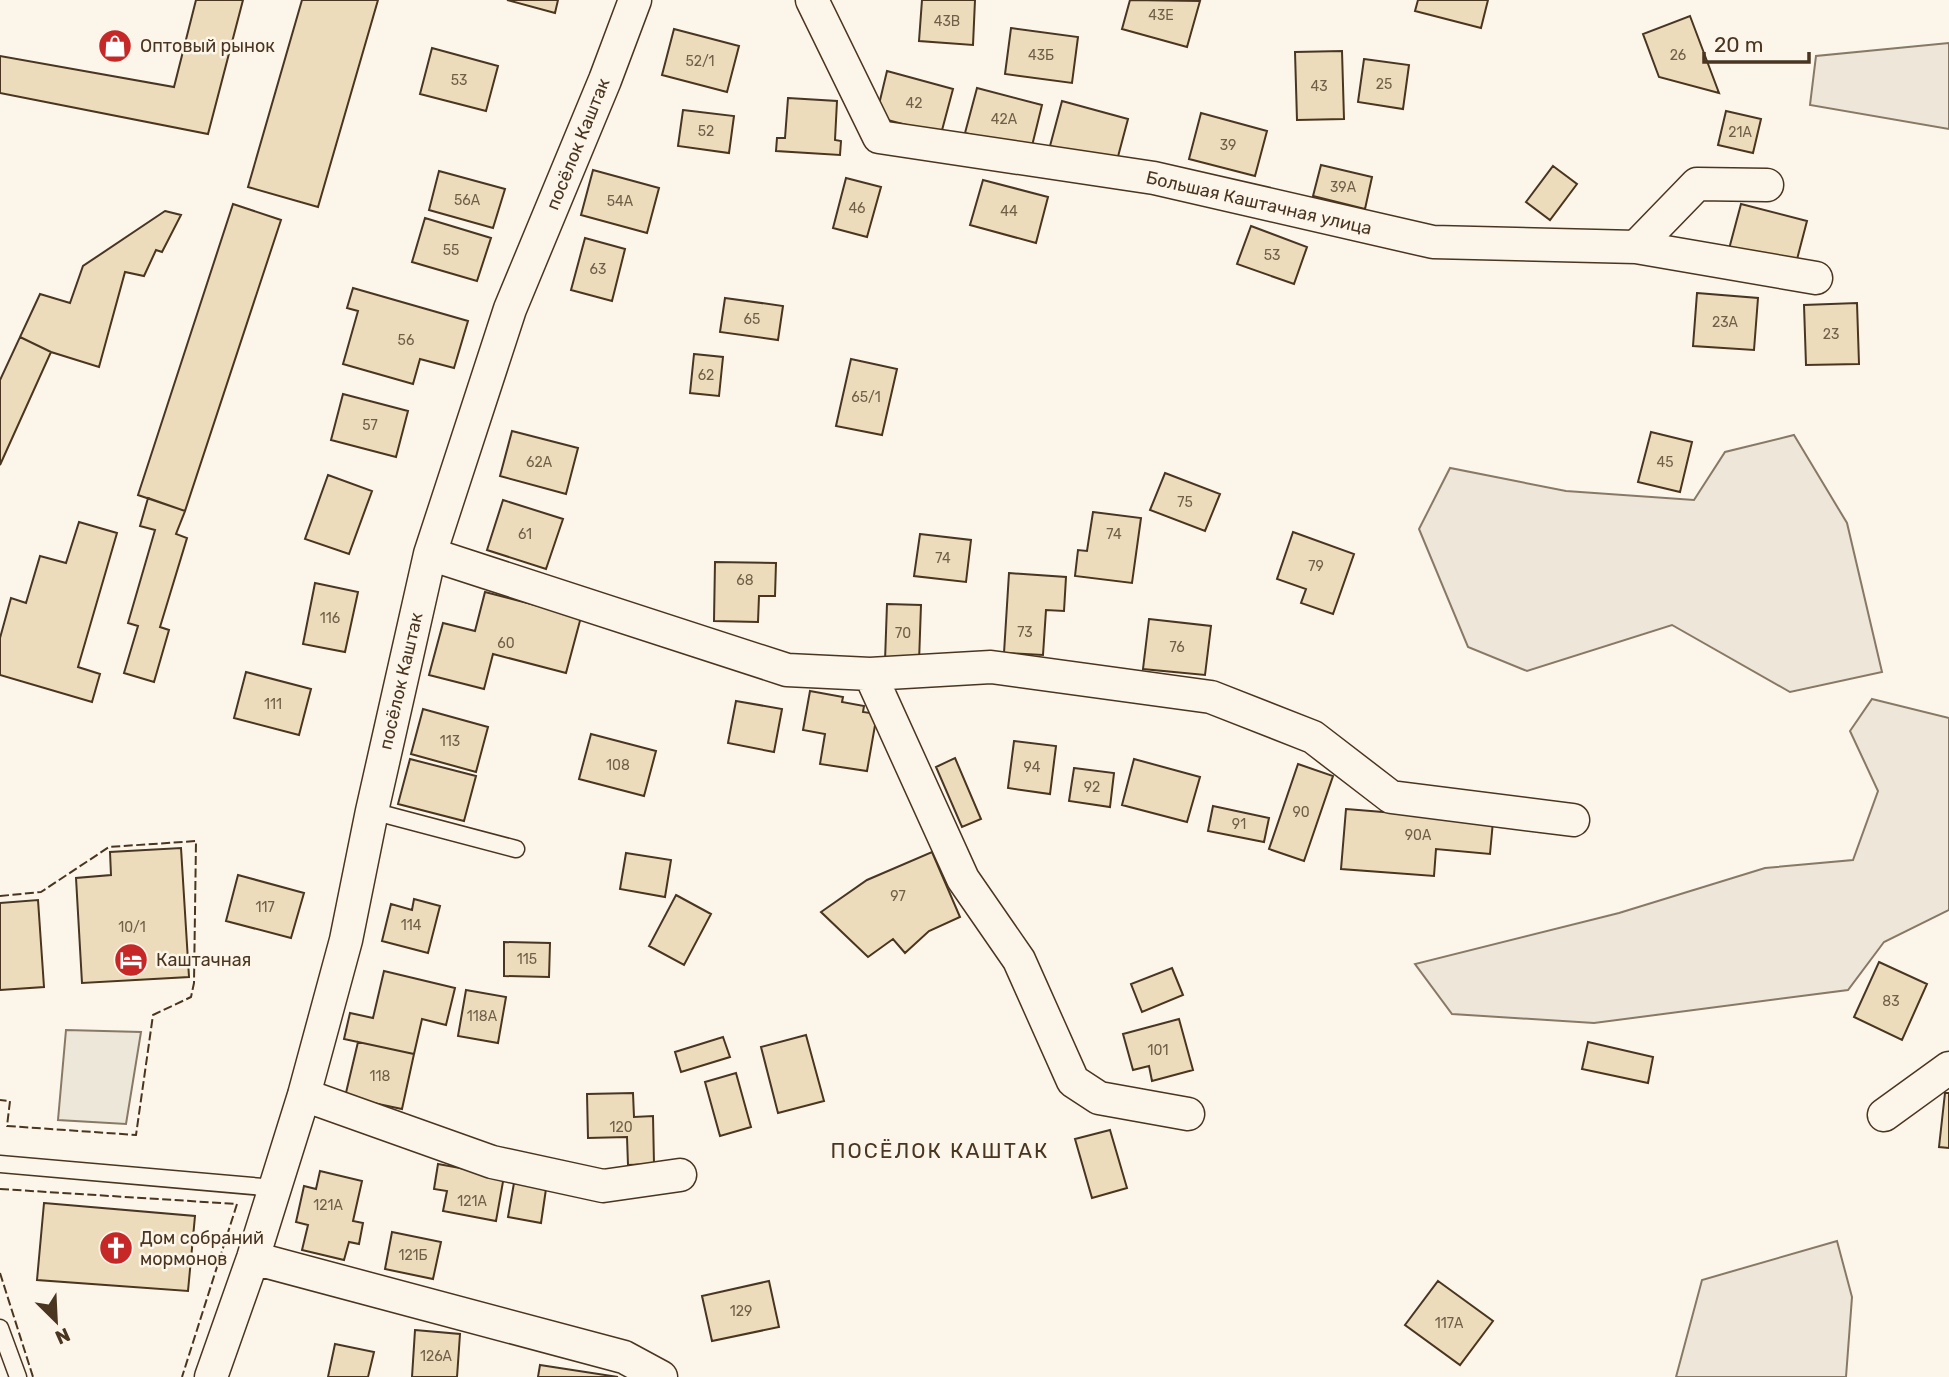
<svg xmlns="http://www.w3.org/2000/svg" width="1949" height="1377" viewBox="0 0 1949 1377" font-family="Rubik,sans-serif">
  <rect width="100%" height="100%" fill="#fbf6e9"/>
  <path fill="#ede6d9" stroke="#887966" stroke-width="2" d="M1949 43V129L1810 105 1816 56Z
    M1794 435 1847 523 1882 672 1790 692 1672 625 1527 671 1468 647 1419 529 1450 468 1566 491 1694 500 1725 452Z
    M1872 699 1949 718V910L1884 942 1848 990 1594 1023 1452 1014 1415 964 1619 913 1765 868 1853 860 1878 791 1850 731Z
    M1837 1241 1852 1297 1846 1377H1676L1702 1280Z"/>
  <path fill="#ede7d9" stroke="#887966" stroke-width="2" d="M66 1030 141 1032 126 1124 58 1120Z"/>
  <path fill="#ecdcbc" stroke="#4a3520" stroke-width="2" d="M196 0H243L208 134 0 93V56L174 87Z
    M302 0H378L318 207 248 187Z
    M507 0H558L555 13Z
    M922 0H975L973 45 919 41Z
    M1130 0 1200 1 1187 47 1122 29Z
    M1418 0H1488L1481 28 1415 11Z
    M1690 16 1719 93 1659 77 1643 34Z
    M1011 28 1078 37 1072 83 1005 74Z
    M674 29 739 46 727 92 662 75Z
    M432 48 498 66 486 111 420 94Z
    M1342 51 1344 119 1297 120 1295 52Z
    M1364 59 1409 65 1403 109 1358 102Z
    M887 71 953 89 941 134 876 117Z
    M977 88 1042 105 1031 150 965 133Z
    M788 98 837 101 835 140 841 141 840 155 776 151 777 138H785Z
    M1062 101 1128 119 1116 164 1050 146Z
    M683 110 734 116 729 153 678 146Z
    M1726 111 1761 119 1753 153 1718 145Z
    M1201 113 1267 131 1255 176 1189 159Z
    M1321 165 1372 177 1365 209 1313 196Z
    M1553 166 1577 184 1550 220 1526 202Z
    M593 170 659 188 647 233 581 215Z
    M439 171 505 189 493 228 429 210Z
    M846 178 881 187 867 237 833 228Z
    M983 180 1048 197 1036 243 970 225Z
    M233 204 281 220 185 511 138 495Z
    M1741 204 1807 221 1795 267 1729 249Z
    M165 211 181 215 162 252 156 250 144 276 125 272 99 367 51 352 20 337 40 294 70 303 83 266Z
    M425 218 491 238 477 281 412 262Z
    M1251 226 1307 247 1294 284 1237 264Z
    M585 238 625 249 612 301 571 290Z
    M353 288 468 321 454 368 420 359 413 384 343 364 358 311 347 308Z
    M1697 293 1758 298 1754 350 1693 346Z
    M725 298 783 306 778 340 720 332Z
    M1857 303 1859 364 1806 365 1804 305Z
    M20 337 51 352 0 465V380Z
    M694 354 723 357 719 396 690 393Z
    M851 359 897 369 882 435 836 426Z
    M343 394 408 411 396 457 331 440Z
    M512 431 578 448 566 494 500 476Z
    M1651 432 1692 442 1680 492 1638 482Z
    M1165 473 1220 494 1205 531 1150 510Z
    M328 475 372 491 349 554 305 539Z
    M148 498 185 511 176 534 187 538 160 627 169 630 154 682 124 673 138 626 128 623 155 530 140 526Z
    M503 500 563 519 546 569 487 550Z
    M1093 512 1141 518 1132 583 1075 576 1078 550 1087 551Z
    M79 522 117 533 78 667 100 674 92 702 0 675V638L11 598 26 603 40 556 66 563Z
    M1293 532 1354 554 1333 614 1301 603 1306 589 1277 579Z
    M920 534 971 540 966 582 914 576Z
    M715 562 776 563 775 596H759L758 622 714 621Z
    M1009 573 1066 577 1064 611 1046 610 1043 655 1004 653Z
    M315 583 358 592 345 652 303 644Z
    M485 592 581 617 566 673 493 654 484 689 429 675 443 623 475 631Z
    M887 604 921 605 919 662 885 661Z
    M1149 619 1211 626 1205 675 1143 669Z
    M246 672 311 689 299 735 234 718Z
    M810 691 843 697 842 702 864 706 863 712 877 714 867 771 820 764 825 734 803 730Z
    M736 701 782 709 774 752 728 743Z
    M423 709 488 727 476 772 411 754Z
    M591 734 656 751 644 796 579 779Z
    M1014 741 1056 746 1050 794 1008 788Z
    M955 758 981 819 962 827 936 767Z
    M410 759 476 776 464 821 398 804Z
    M1134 759 1200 777 1187 822 1122 805Z
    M1298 764 1333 776 1304 861 1269 849Z
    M1074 768 1114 773 1110 807 1069 801Z
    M1213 806 1269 818 1264 842 1208 831Z
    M1346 809 1493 821 1490 854 1436 849 1434 876 1341 869Z
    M181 848 189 977 82 983 76 878 111 875 110 852Z
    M932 852 960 917 929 931 905 953 893 939 868 957 821 912 867 880Z
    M626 853 671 860 665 897 620 889Z
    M238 875 304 893 291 938 226 921Z
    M676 895 711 914 684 965 649 946Z
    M414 899 440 906 428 953 382 941 391 904 412 910Z
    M38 900 44 987 0 990V903Z
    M504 942 550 943 549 977 504 976Z
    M1879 962 1927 984 1902 1040 1854 1017Z
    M1172 968 1183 995 1142 1012 1131 984Z
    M384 971 455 988 446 1025 422 1019 414 1054 344 1039 350 1013 373 1018Z
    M466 990 506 997 498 1043 458 1036Z
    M1179 1019 1193 1070 1152 1081 1149 1066 1133 1070 1123 1034Z
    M806 1035 824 1101 778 1113 761 1047Z
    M723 1037 730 1057 681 1072 675 1052Z
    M358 1042 414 1054 402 1109 345 1097Z
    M1588 1042 1653 1057 1648 1083 1582 1069Z
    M736 1073 751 1127 720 1136 705 1082Z
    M633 1093 634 1117 653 1116 654 1164 628 1165 627 1137 588 1138 587 1094Z
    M1945 1093H1949V1148L1939 1147Z
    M1110 1130 1127 1188 1092 1198 1075 1139Z
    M438 1164 504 1176 496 1221 443 1211 447 1191 434 1189Z
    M320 1171 362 1181 353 1221 363 1223 359 1244 349 1242 344 1260 302 1250 308 1225 296 1222 304 1186 316 1189Z
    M514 1183 546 1189 541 1223 508 1217Z
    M44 1203 195 1216 188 1291 37 1280Z
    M392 1232 441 1242 433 1279 385 1269Z
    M769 1281 779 1327 712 1341 702 1296Z
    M1438 1281 1493 1321 1460 1365 1405 1325Z
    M415 1330 460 1334 457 1377H412Z
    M335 1344 374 1352 368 1377H328Z
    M540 1365 618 1377H538Z"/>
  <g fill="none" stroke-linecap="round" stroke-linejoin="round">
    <g stroke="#4a3520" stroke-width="19">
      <path id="service" d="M372 811 516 849
        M0 1164 275 1188
        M0 1328 18 1377"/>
    </g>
    <g stroke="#4a3520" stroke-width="35">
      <path id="minor" d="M812 0 879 137 1154 178 1433 242 1636 247 1697 184 1767 185
        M1636 247 1816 278
        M430 554 787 670 870 674 991 667 1211 697 1313 737 1391 797 1573 820
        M870 674 963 879 1019 960 1073 1081 1099 1098 1188 1114
        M304 1095 492 1162 603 1186 680 1175
        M1884 1115 1949 1068
        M253 1258 624 1357 661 1377
        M211 1377 253 1258 304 1095 346 940 372 811 430 554 510 309 605 80 635 0"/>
    </g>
    <use href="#service" stroke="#fbf6e9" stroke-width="16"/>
    <use href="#minor" stroke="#fbf6e9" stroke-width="32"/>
    <path stroke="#4a3520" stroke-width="2" stroke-dasharray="9 3.5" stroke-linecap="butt" d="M0 896 41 892 109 847 196 841 194 983 191 997 153 1015 136 1135 7 1126 10 1101 0 1100
      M0 1189 237 1204 182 1377
      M0 1273 33 1377"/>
  </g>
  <defs>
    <g id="shop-disc" transform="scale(1.75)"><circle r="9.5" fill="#c62828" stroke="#fbf6e9"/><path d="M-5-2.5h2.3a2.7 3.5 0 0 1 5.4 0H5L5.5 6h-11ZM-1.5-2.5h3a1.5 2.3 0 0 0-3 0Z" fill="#fff"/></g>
    <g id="hotel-disc" transform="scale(1.75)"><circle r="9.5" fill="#c62828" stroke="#fbf6e9"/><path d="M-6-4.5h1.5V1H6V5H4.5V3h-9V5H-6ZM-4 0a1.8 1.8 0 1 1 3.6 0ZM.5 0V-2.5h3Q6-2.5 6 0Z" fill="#fff"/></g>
    <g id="church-disc" transform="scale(1.75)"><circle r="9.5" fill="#c62828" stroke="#fbf6e9"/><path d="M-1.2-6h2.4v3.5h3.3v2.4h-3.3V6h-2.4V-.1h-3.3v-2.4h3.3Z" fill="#fff"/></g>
  </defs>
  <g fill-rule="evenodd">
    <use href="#shop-disc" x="115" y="46"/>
    <use href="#hotel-disc" x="131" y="960"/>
    <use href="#church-disc" x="116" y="1248"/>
  </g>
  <g text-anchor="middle" stroke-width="5" stroke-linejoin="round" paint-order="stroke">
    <g font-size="14" fill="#725f47">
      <text x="1161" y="20">43Е</text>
      <text x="947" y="26">43В</text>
      <text x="1041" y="60">43Б</text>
      <text x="1678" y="60">26</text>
      <text x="700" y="66">52/1</text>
      <text x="459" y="85">53</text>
      <text x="1384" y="89">25</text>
      <text x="1319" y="91">43</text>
      <text x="914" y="108">42</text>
      <text x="1004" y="124">42А</text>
      <text x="706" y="136">52</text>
      <text x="1740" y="137">21А</text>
      <text x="1228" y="150">39</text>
      <text x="1343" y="192">39А</text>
      <text x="467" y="205">56А</text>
      <text x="620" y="206">54А</text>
      <text x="857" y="213">46</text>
      <text x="1009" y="216">44</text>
      <text x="451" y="255">55</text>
      <text x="1272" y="260">53</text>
      <text x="598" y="274">63</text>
      <text x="752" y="324">65</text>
      <text x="1725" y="327">23А</text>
      <text x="1831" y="339">23</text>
      <text x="406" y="345">56</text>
      <text x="706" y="380">62</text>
      <text x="866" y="402">65/1</text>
      <text x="370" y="430">57</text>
      <text x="539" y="467">62А</text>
      <text x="1665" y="467">45</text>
      <text x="1185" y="507">75</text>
      <text x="525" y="539">61</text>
      <text x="1114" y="539">74</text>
      <text x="943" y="563">74</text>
      <text x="1316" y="571">79</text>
      <text x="745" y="585">68</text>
      <text x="330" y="623">116</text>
      <text x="1025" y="637">73</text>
      <text x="903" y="638">70</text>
      <text x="506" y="648">60</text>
      <text x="1177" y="652">76</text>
      <text x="273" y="709">111</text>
      <text x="450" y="746">113</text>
      <text x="618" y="770">108</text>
      <text x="1032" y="772">94</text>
      <text x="1092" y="792">92</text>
      <text x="1301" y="817">90</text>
      <text x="1239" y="829">91</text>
      <text x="1418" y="840">90А</text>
      <text x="898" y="901">97</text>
      <text x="265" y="912">117</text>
      <text x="411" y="930">114</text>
      <text x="132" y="932">10/1</text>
      <text x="527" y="964">115</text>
      <text x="1891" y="1006">83</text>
      <text x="482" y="1021">118А</text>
      <text x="1158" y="1055">101</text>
      <text x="380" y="1081">118</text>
      <text x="621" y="1132">120</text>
      <text x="472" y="1206">121А</text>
      <text x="328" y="1210">121А</text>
      <text x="413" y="1260">121Б</text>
      <text x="741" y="1316">129</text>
      <text x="1449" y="1328">117А</text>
      <text x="436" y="1361">126А</text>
    </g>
    <g font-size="18" fill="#4a3520" stroke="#fbf6e9" text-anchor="start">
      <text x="140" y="52">Оптовый рынок</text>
      <text x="156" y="966">Каштачная</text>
      <text x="140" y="1244">Дом собраний<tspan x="140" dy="21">мормонов</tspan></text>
    </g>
    <g font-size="18" fill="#4a3520" stroke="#fbf6e9">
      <text transform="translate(578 144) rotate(-68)" y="6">посёлок Каштак</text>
      <text transform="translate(1259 203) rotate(13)" y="6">Большая Каштачная улица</text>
      <text transform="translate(401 681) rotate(-77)" y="6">посёлок Каштак</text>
    </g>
    <g font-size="21" letter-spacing="2" fill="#4a3520" stroke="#fbf6e9">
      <text x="940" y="1158">ПОСЁЛОК КАШТАК</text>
    </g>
  </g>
  <g transform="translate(56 1321) rotate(156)" stroke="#fbf6e9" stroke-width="5" paint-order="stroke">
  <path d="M0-5L12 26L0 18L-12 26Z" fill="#4a3520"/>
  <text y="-10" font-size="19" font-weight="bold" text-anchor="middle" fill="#4a3520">N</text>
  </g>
  <path d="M1704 52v10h105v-10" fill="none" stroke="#4a3520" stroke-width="3.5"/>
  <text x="1714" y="52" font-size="21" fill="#4a3520" stroke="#fbf6e9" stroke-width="5" paint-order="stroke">20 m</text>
</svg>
